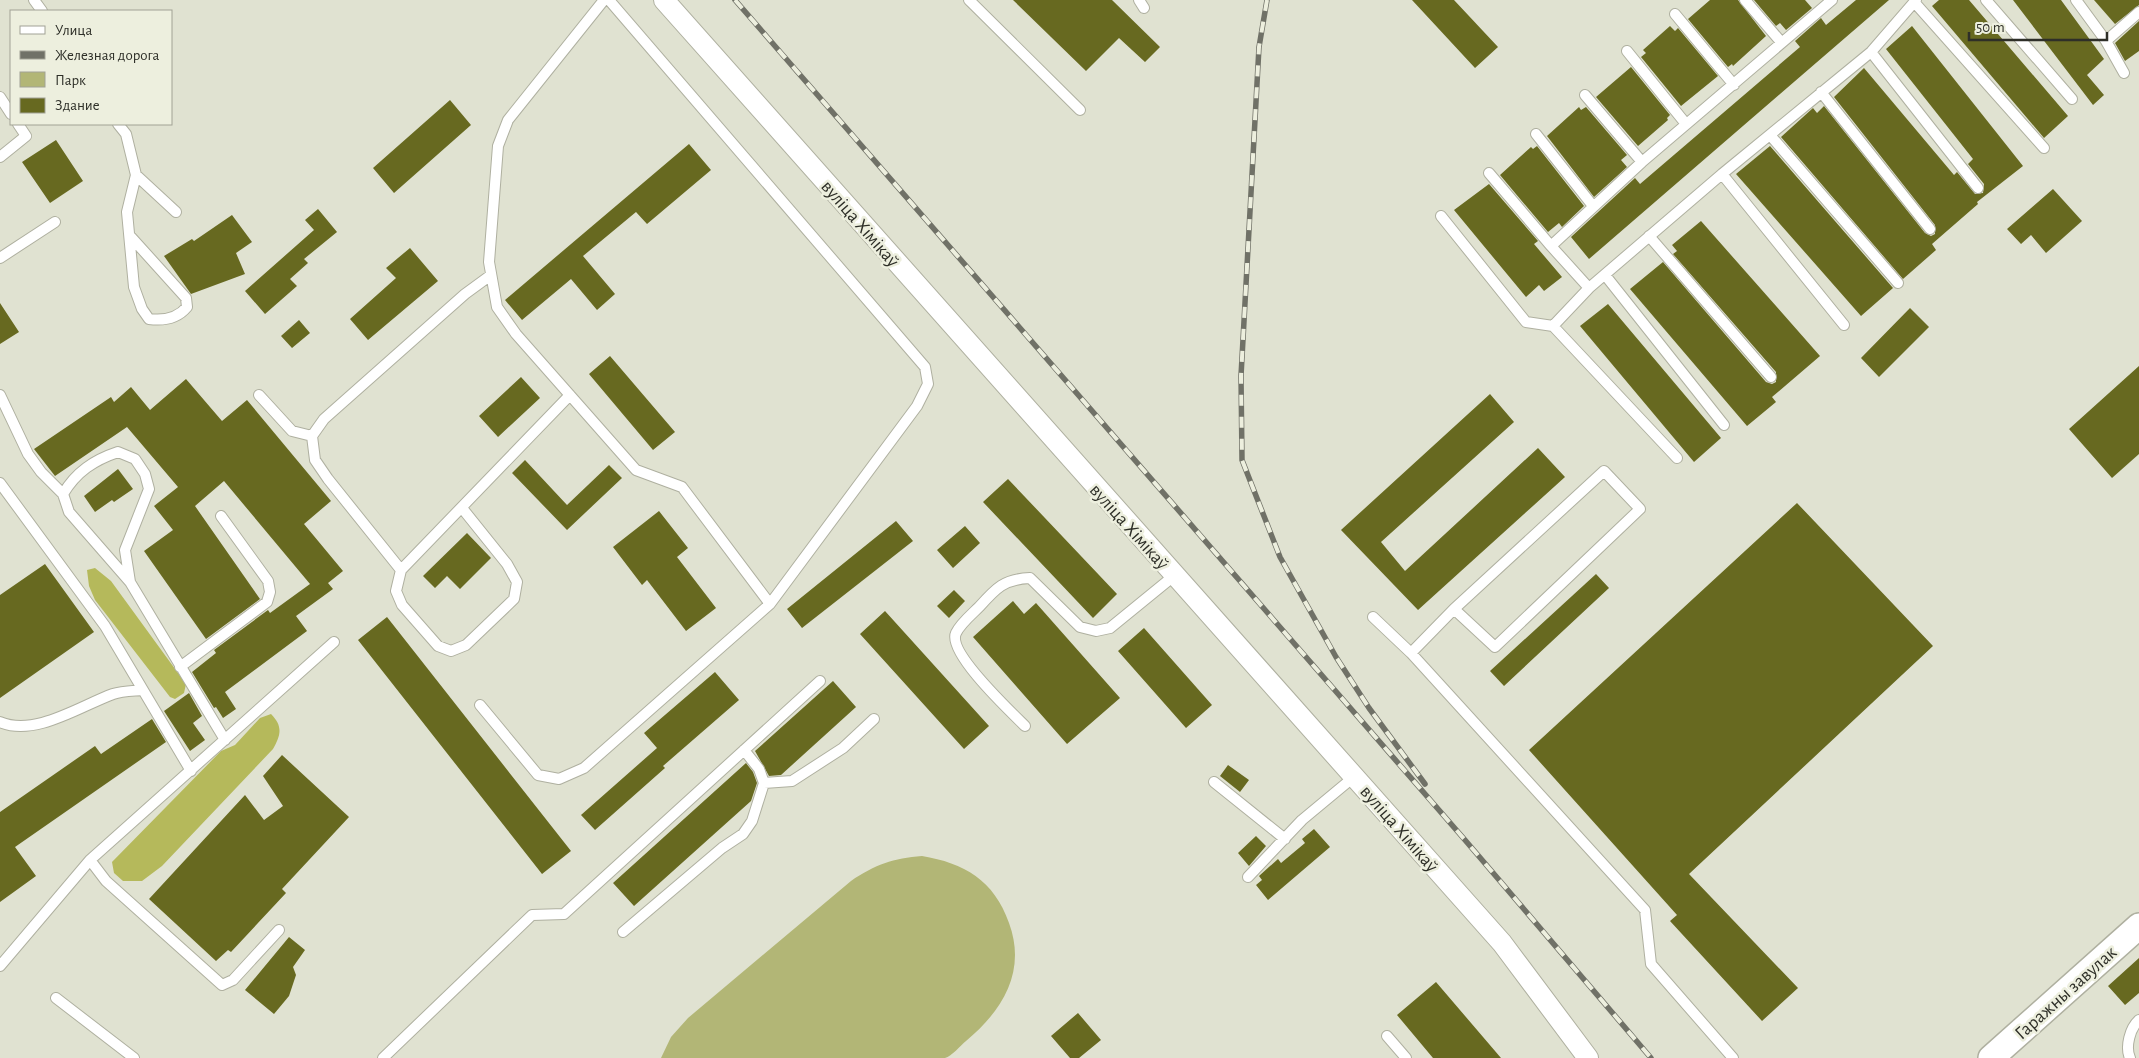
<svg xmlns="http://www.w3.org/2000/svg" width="2139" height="1058" viewBox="0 0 2139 1058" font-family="'Alegreya Sans',sans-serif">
  <rect width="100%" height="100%" fill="#e0e2d1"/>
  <path fill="#b2b676" d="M922 856C964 863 994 880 1009 923 1027 972 1002 1011 966 1041 960 1046 952 1056 945 1058 935 1058 890 1058 877 1058 805 1058 733 1058 661 1058L671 1037 688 1018 851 881C874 865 894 858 922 856Z"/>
  <path fill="#b5b95b" d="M95 568 111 581 186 684 184 693 175 699 170 697 95 600 89 586 87 570Z
    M271 714C283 726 281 735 273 749L162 866 142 881H123L114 873 112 862 221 751 235 745 260 718Z"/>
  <path fill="#676920" d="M1013 0H1112L1160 47 1145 62 1119 38 1086 71Z
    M1412 0H1454L1498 47 1475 68Z
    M1710 0H1738L1766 36 1733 66 1732 64 1728 67 1688 19Z
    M1754 0H1805L1812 8 1786 30 1780 23 1776 26Z
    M1856 0H1889L1589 259 1571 237 1635 178 1640 184 1800 47 1795 41 1821 18 1826 25Z
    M1939 0H1969L2068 116 2044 138 1932 6Z
    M2013 0H2061L2104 59 2087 75 2104 95 2093 105Z
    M2094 0H2139V5L2115 24Z
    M2139 21V51L2125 61 2115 43Z
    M1670 26 1675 31 1678 28 1718 76 1681 106 1641 57 1646 53 1643 50Z
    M1912 26 2023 166 1977 202 1978 204 1932 244 1936 250 1903 279 1781 137 1813 108 1817 113 1824 106 1925 233 1931 236 1935 234V225L1834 97 1864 68 1954 175 1957 172 1975 194 1983 193 1984 184 1968 164 1973 159 1886 49Z
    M1631 67 1670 115 1667 118 1668 120 1638 146 1596 97Z
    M450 100 471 125 394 193 373 168Z
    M1579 107 1581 110 1586 107 1627 155 1621 160 1627 167 1594 197 1547 136Z
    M56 140 83 181 50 203 22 162Z
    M689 144 711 170 647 224 636 212 583 256 615 294 597 310 571 279 522 320 505 300Z
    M1537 146 1584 206 1562 227 1559 223 1548 232 1500 175 1531 147 1533 149Z
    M1770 146 1893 288 1861 316 1736 174Z
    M1489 184 1538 241 1534 244 1562 277 1544 291 1539 285 1526 297 1454 210Z
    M2053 189 2082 221 2046 253 2031 235 2021 244 2007 229Z
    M318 209 337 232 304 259 308 263 290 279 297 286 265 314 245 291 314 230 305 220Z
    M232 215 252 242 236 253 245 274 191 294 164 256 192 239 194 241Z
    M1701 221 1820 356 1772 397 1776 402 1747 426 1630 289 1663 262 1766 382 1772 384 1776 382V372L1673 254 1677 251 1672 245Z
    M410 248 438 281 368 340 350 319 396 278 386 268Z
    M0 303 19 332 0 344Z
    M1608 304 1721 438 1694 462 1580 326Z
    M1910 308 1929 327 1879 377 1861 358Z
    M299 320 310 333 292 348 281 336Z
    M610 356 675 432 653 450 589 374Z
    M2139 366V454L2112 478 2069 429Z
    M521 377 540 398 498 437 479 416Z
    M186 379 222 421 247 400 331 501 304 524 343 571 328 583 333 589 296 616 307 631 225 692 236 709 223 718 216 707 214 708 192 672 216 653 214 650 268 610 270 613 310 584 224 481 195 506 260 599 206 639 144 551 173 530 154 506 178 487 127 427 55 476 34 449 111 397 114 402 131 387 150 410Z
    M1490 394 1514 422 1381 542 1405 571 1538 448 1565 477 1418 610 1341 530Z
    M525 460 567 505 609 465 622 478 567 530 512 473Z
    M118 469 133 489 114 502 112 500 95 512 84 496Z
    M1008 479 1117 594 1093 618 983 502Z
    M1797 503 1933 646 1689 874 1798 988 1762 1021 1670 921 1677 915 1529 750Z
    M659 511 688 548 677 557 716 608 686 631 647 580 642 585 613 547Z
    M896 521 913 541 802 628 787 609Z
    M965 526 980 543 953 568 937 550Z
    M467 533 491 558 460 589 447 576 435 588 423 576Z
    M45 564 94 632 0 698V595Z
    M1596 574 1609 588 1504 686 1490 671Z
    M954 590 965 601 949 618 937 606Z
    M1013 601 1024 614 1036 603 1120 698 1067 744 973 637Z
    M885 611 989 726 964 749 860 634Z
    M387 617 571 851 542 874 358 640Z
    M1144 628 1212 705 1186 728 1118 651Z
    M715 672 739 700 663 766 665 768 595 830 581 815 657 748 644 733Z
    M833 681 856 707 781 775 769 776 755 751Z
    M189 693 202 716 193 723 205 740 190 751 164 711Z
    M152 719 166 742 15 847 36 876 0 902V812L95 746 101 754Z
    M282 755 349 817 282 889 286 893 231 952 228 950 216 961 149 899 245 795 264 820 283 806 263 776Z
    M746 763 753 772 757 783 751 801 634 906 613 883Z
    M1228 765 1249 780 1240 792 1220 776Z
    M1314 829 1330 847 1268 900 1256 885 1262 880 1259 876 1278 859 1281 863 1305 843 1302 839Z
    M1256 836 1266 846 1249 866 1238 853Z
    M289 937 305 950 293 967 296 975 289 996 274 1014 245 990Z
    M2139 958V993L2125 1005 2108 986Z
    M1436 982 1501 1058H1433L1397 1015Z
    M1078 1013 1101 1040 1079 1058H1070L1051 1036Z"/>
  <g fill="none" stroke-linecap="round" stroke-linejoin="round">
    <g stroke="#afb0a0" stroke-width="12">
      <path id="service" d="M34 0 42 11
        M604 0 508 120 498 146 489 262 497 307 516 334 636 470 682 487 770 604
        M969 0 1080 110
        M1139 0 1144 8
        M1745 0 1781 42
        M1986 0 2072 99
        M2076 0 2106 41 2124 73
        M1915 3 2044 148
        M1675 14 1734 85
        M2106 41 2139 12
        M1627 51 1686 124
        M1871 52 1978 188
        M1821 92 1930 229
        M1585 95 1642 162
        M0 97 11 114
        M118 124 126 134 136 175 127 212 134 287 142 309 149 319C164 321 177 319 187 307L186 298 131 237
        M1536 134 1593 206
        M1770 135 1898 283
        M0 157 26 136 18 124
        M1489 173 1551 246
        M1722 174 1844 325
        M136 175 176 212
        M1441 216 1526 322 1553 326
        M1649 236 1771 377
        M0 258 55 222
        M1605 275 1724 425
        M1589 288 1551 246 1642 162 1832 0
        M0 395 28 454 41 472 63 494
        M259 395 292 431 312 436
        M1677 458 1553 326 1589 288 1722 174 1871 52 1916 0
        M0 483 105 626 191 771
        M462 508 507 564 517 582 514 599 466 645 451 651 438 646 402 605 396 591 401 570 570 395
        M401 570 328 479 315 460 312 436 324 419 465 294 491 275
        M130 582 69 512 63 494C76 472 94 460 118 452L135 459 145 474 149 489 125 550 130 582 225 740
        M1373 617 1411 653 1645 910 1651 964 1733 1058
        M1411 653 1454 609 1604 471 1640 509 1495 647 1454 609
        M180 667 267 602 270 592 268 581 221 516
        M480 705 538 775 559 779 584 768 770 604 917 406 928 384 925 367 609 0
        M0 722C35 737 80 706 113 694 122 691 133 691 143 690
        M1025 726C1010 711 947 652 956 633 960 624 972 614 979 607 996 588 1004 579 1030 578L1080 627 1096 631 1110 628 1175 575
        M1214 782 1285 839
        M764 783 792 781 843 748 874 719
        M90 860 106 881 222 985 233 980 279 930
        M1248 877 1302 820 1355 776
        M623 932 722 848 743 834 752 821 764 783 759 769 744 750
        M0 966 90 860 334 642
        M56 998 134 1058
        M1387 1036 1406 1058
        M383 1058 532 915 564 914 820 681
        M2130 1058C2125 1047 2130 1028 2139 1020"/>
    </g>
    <g stroke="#afb0a0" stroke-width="22">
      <path id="minor" d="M664 0 1502 943 1588 1058"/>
    </g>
    <g stroke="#afb0a0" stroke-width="28">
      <path id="tertiary" d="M1991 1058 2139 926"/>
    </g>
    <use href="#service" stroke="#fff" stroke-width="10"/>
    <use href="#minor" stroke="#fff" stroke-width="20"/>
    <use href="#tertiary" stroke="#fff" stroke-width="25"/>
    <g stroke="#707167" stroke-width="5.5">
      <path id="rail" d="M735 0 1465 840 1651 1058
        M1267 0 1259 47 1241 376 1242 460 1280 557 1336 657 1369 708 1425 784"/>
    </g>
    <use href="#rail" stroke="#edefde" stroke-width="4" stroke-dasharray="11" stroke-linecap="butt"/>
  </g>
  <g text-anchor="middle" stroke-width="5" stroke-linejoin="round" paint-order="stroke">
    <g font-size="19" fill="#2e2f28" stroke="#edefde">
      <text transform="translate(861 223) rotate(49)" y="7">вуліца Хімікаў</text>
      <text transform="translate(1130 526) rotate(48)" y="7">вуліца Хімікаў</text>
      <text transform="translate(1400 828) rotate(49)" y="7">вуліца Хімікаў</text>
      <text transform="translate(2065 992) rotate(-42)" y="7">Гаражны завулак</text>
    </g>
  </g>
  <rect x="10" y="10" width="162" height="115" fill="#edefde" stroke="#a1a295"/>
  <rect x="20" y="26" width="25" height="8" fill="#ffffff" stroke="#a1a295"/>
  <text x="55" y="35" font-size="15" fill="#2e2f28">Улица</text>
  <rect x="20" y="51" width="25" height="8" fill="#707167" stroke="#a1a295"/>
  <text x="55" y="60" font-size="15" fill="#2e2f28">Железная дорога</text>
  <rect x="20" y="72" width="25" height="15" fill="#b2b676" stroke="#a1a295"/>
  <text x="55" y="85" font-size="15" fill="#2e2f28">Парк</text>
  <rect x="20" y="98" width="25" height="15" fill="#676920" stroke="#a1a295"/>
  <text x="55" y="110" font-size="15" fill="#2e2f28">Здание</text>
  <path d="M1969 32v8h138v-8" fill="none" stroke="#2e2f28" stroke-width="2.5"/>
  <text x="1976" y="32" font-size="15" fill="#2e2f28" stroke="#edefde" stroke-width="4" paint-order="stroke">50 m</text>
</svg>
